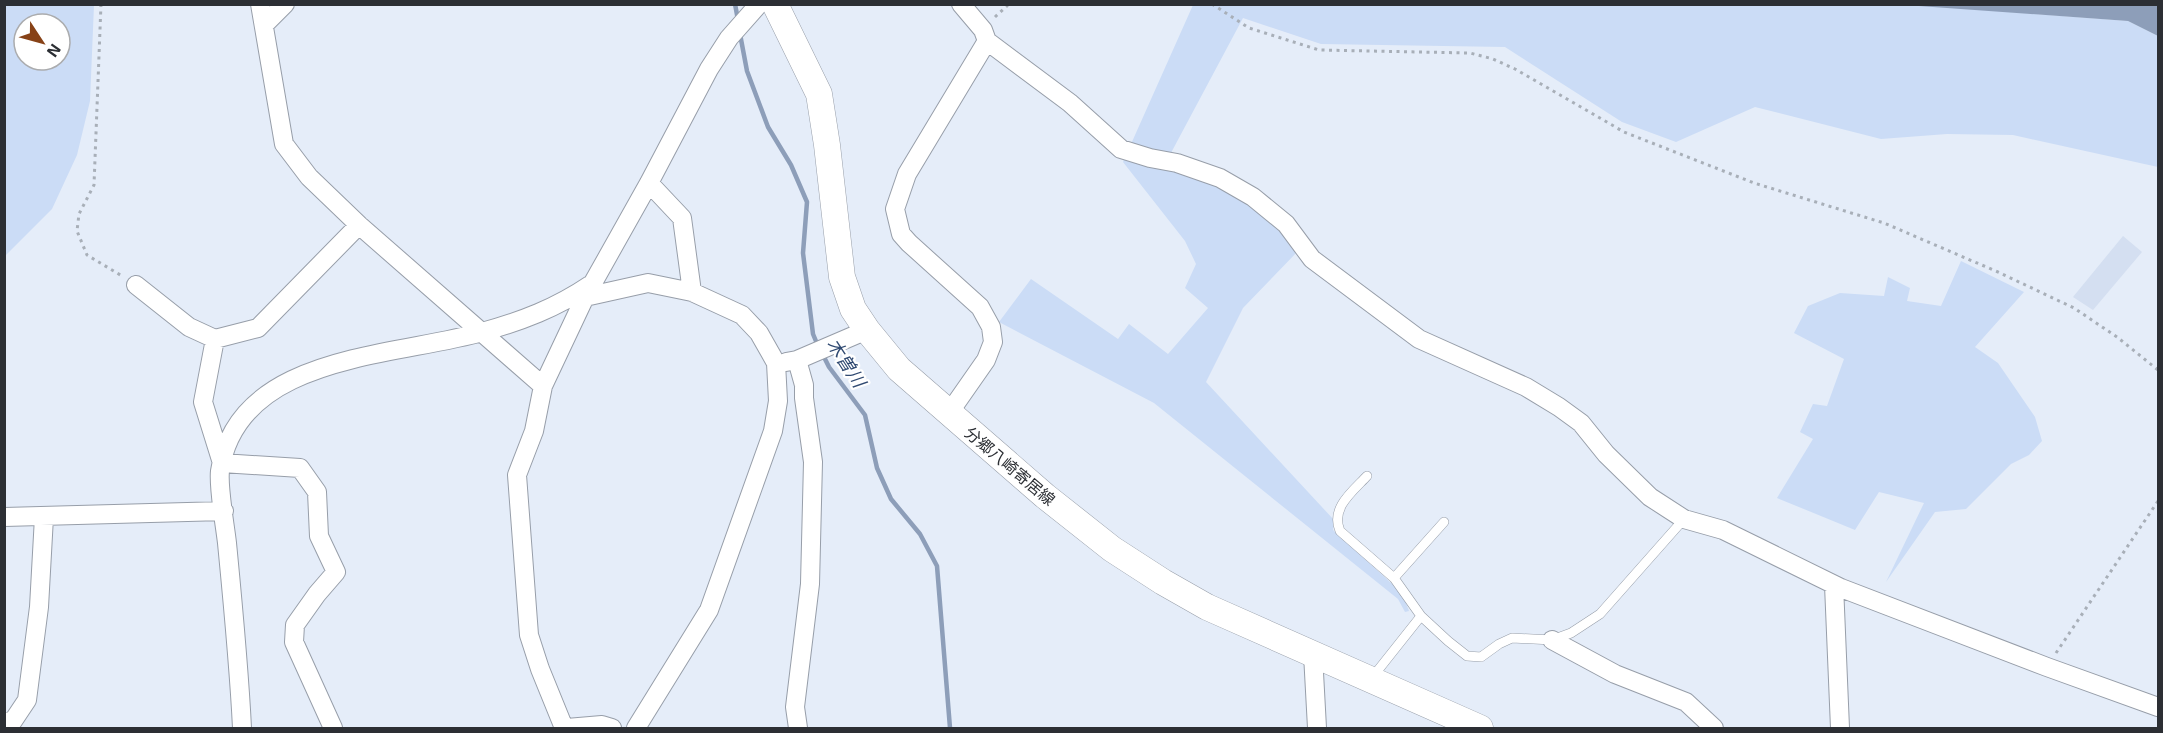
<svg xmlns="http://www.w3.org/2000/svg" width="2163" height="733" viewBox="0 0 2163 733" font-family="'Exo 2','Noto Sans JP',sans-serif">
  <rect width="100%" height="100%" fill="#e5edf9"/>
  <path fill="#d4dff1" d="M2123 236 2142 252 2093 310 2073 297Z"/>
  <path fill="#cbdcf6" fill-rule="evenodd" d="M5 4 94 5 90 101 77 155 52 209 5 256ZM24 24H60V60H24Z
    M1905 4 2128 21 2158 36V167L2013 135 1947 134 1881 139 1755 107 1676 142 1622 122 1505 47 1321 44 1243 18 1172 151 1168 168 1219 187 1274 219 1299 250 1243 308 1206 382 1334 520 1333 530 1402 593 1409 611 1405 612 1398 599 1154 403 999 322 1031 279 1118 339 1129 324 1168 354 1208 308 1185 288 1196 264 1185 241 1123 162 1193 5Z
    M1961 261 2024 292 1975 347 1998 363 2035 417 2042 441 2029 455 2011 464 1966 509 1935 512 1886 582 1924 503 1879 492 1855 530 1777 498 1813 439 1800 432 1813 404 1827 406 1844 359 1794 333 1808 306 1840 293 1884 296 1888 277 1910 288 1907 301 1941 306Z"/>
  <path fill="#8d9eb9" d="M1905 5H2158V36L2128 21Z"/>
  <g fill="none" stroke-linecap="round" stroke-linejoin="round">
    <path stroke="#8d9eb9" stroke-width="4.5" d="M735 4 738 20
      M740 34 747 71 768 127 791 165 807 202 803 253 813 334 818 346
      M822 353 829 367 865 415 877 468 891 499 920 534 937 566 950 728"/>
    <g stroke="#979ea9" stroke-width="10">
      <path id="service" d="M1367 476C1353 491 1330 508 1340 531L1394 578 1421 616 1448 641 1467 656 1481 657 1499 644 1512 638 1552 640 1571 633 1600 614 1684 519
        M1394 578 1444 522
        M1371 679 1421 616"/>
    </g>
    <g stroke="#979ea9" stroke-width="20">
      <path id="minor" d="M260 4 284 144 309 177 359 225 543 386
        M961 4 983 30 987 41 1070 103 1121 149 1150 158 1177 163 1220 178 1253 197 1286 224 1312 259 1419 339 1526 387 1559 407 1581 423 1606 454 1650 497 1684 519 1723 530 1841 588 2047 667 2158 707
        M264 25 285 4
        M649 183 682 218 692 292
        M136 285 189 327 215 339 258 328 359 225
        M585 297 648 283 692 292 742 315 759 333 776 363 778 401 773 431 709 610 636 728
        M215 339 203 402 222 463 300 468 317 492 319 536 336 572 317 594 295 625 294 642 333 728
        M797 360 804 385V398L813 462 810 584 795 707 798 728
        M786 362 797 360 867 330
        M949 413 986 360 993 342 991 327 980 307 909 243 901 234 895 209 907 174 987 41
        M4 517 224 511
        M1834 585 1840 728
        M1552 640 1615 674 1686 702 1714 728
        M1313 654 1317 728
        M4 722 13 721 27 700 39 607 44 517
        M242 728C239 666 233 605 227 543 225 525 218 487 220 471 237 354 395 357 482 332 522 321 556 308 590 285
        M564 728 540 669 529 635 517 475 534 431 543 386 585 297 649 183 709 69 729 38 759 4
        M567 728 602 725 612 728"/>
    </g>
    <g stroke="#979ea9" stroke-width="27">
      <path id="secondary" d="M775 4 819 94 827 145 842 277 853 309 867 330 899 369 1045 496 1112 549 1163 582 1207 607 1480 728"/>
    </g>
    <path stroke="#a8afb8" stroke-width="3" stroke-dasharray="3 4.5" stroke-linecap="butt" d="M101 4 94 185 79 214 77 231 87 255 122 276
      M1212 4 1249 28 1319 50 1470 53 1493 59 1515 69 1624 132 1754 183 1884 223 1998 272 2074 308 2117 337 2158 370
      M995 17 1009 4
      M2056 653 2158 501"/>
    <use href="#service" stroke="#fff" stroke-width="9"/>
    <use href="#minor" stroke="#fff" stroke-width="18"/>
    <use href="#secondary" stroke="#fff" stroke-width="26"/>
  </g>
  <g text-anchor="middle" stroke-width="4.5" stroke-linejoin="round" paint-order="stroke">
    <g font-size="16" fill="#2c2f34" stroke="#fff">
      <text transform="translate(1010 466) rotate(40)" y="6">分郷八崎寄居線</text>
    </g>
    <g font-size="18" font-style="italic" fill="#304a72" stroke="#fff">
      <text transform="translate(846 363) rotate(57)" y="6">木曽川</text>
    </g>
  </g>
  <rect width="2163" height="733" fill="none" stroke="#2c2f34" stroke-width="12"/>
  <g transform="translate(42 42) rotate(126)"><circle r="28" fill="#ffffff" stroke="#abacae" stroke-width="1.5"/>
  <path d="M0-4.5L10 22L0 15L-10 22Z" fill="#874217"/>
  <text y="-9" font-size="16" font-weight="bold" text-anchor="middle" fill="#2c2f34">N</text>
  </g>
</svg>
